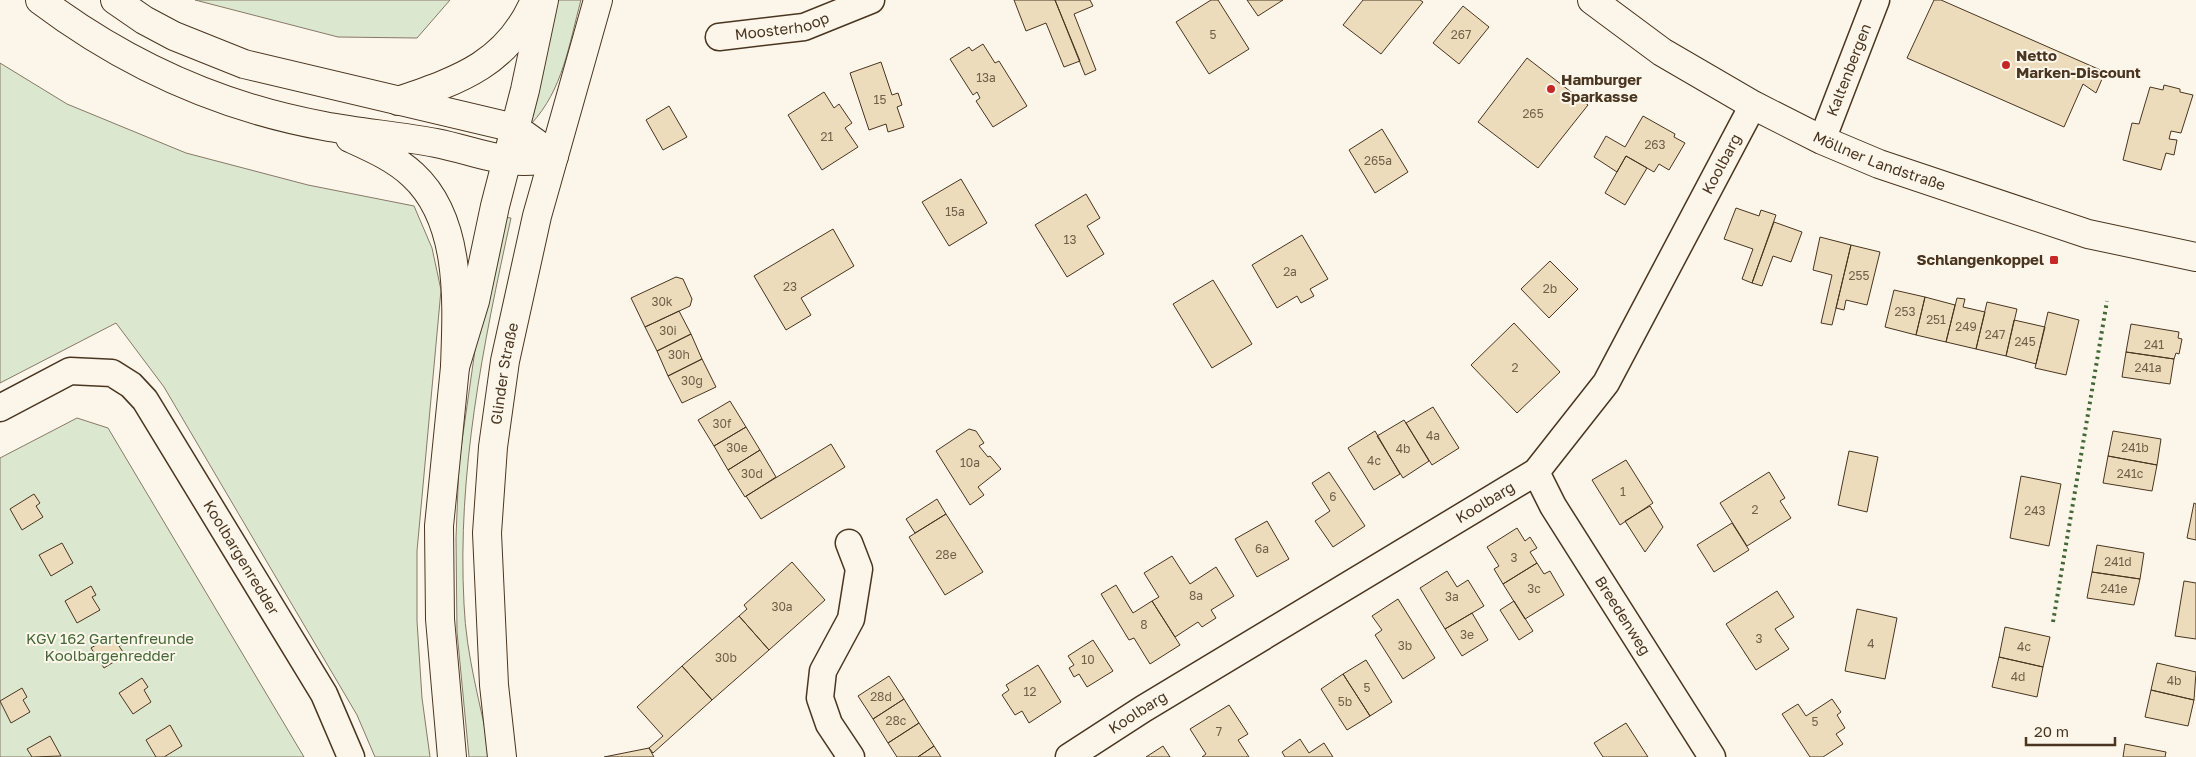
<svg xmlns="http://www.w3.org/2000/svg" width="2196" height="757" viewBox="0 0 2196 757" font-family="'Golos Text',sans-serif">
  <rect width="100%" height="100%" fill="#fbf6e9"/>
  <path fill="#dce7d0" stroke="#887966" d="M195 0H450L417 38 338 37Z
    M558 0H581C569 44 563 90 531 124L525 120Z
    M0 63 67 104 186 153 308 185 414 206 432 248 441 290 417 551V621L422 698 430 757H375L357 715 164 387 116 323 0 383Z
    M503 217 511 218C483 345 457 473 464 604 466 656 481 706 491 757H469L457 632 456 538 459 462 477 336Z
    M77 418 108 428 304 757H0V458Z"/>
  <path fill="#ecdcbc" stroke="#4a3520" d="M1014 0H1055L1080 61 1064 67 1046 23 1026 31Z
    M1055 0H1090L1093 6 1074 14 1096 70 1085 75Z
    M1211 0H1218L1249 49 1209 74 1176 22Z
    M1247 0H1283L1258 16Z
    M1363 0H1420L1423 2 1381 54 1343 25Z
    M1934 0H1941L2105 72 2096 93 2083 84 2064 127 1907 58Z
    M1463 6 1489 27 1459 64 1433 43Z
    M983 44 995 63 999 61 1027 106 993 127 976 101 980 98 977 92 973 95 950 59 969 47 972 51Z
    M1527 58 1588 105 1538 168 1478 122Z
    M881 62 892 95 898 93 902 105 897 107 904 127 888 132 886 124 869 130 850 73Z
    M2164 85 2180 89V92L2193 95 2181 133 2171 131 2169 139 2177 140 2174 155 2166 153 2161 170 2123 160 2132 123 2139 124 2150 87 2163 90Z
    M824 92 834 108 839 104 852 123 845 128 858 147 822 170 788 115Z
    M669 106 687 137 663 150 646 120Z
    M1643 116 1675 134 1674 137 1685 143 1669 170 1659 164 1654 172 1626 156 1617 172 1594 157 1606 136 1625 147Z
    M1382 129 1408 172 1375 193 1349 150Z
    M1626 156 1647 168 1625 205 1605 193Z
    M961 179 987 223 949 246 922 202Z
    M1086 194 1100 218 1087 226 1104 254 1067 277 1035 225Z
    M1736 208 1759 216 1761 210 1776 215 1752 283 1742 279 1753 249 1724 239Z
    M1774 222 1802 232 1791 262 1773 256 1762 286 1752 283Z
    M833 229 854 266 801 298 811 315 786 330 754 276Z
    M1302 235 1328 279 1310 289 1314 296 1301 303 1297 296 1277 308 1252 265Z
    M1820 237 1851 245 1832 325 1821 323 1832 275 1813 270Z
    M1851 245 1880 252 1867 305 1846 300 1844 310 1836 308Z
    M1550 261 1578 289 1549 318 1521 289Z
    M676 277 683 279 692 299 690 306 645 327 631 298Z
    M1213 280 1252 344 1212 368 1173 304Z
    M1894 290 1925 297 1916 335 1885 327Z
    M1925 297 1955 305 1946 342 1916 335Z
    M1957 298 1965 299 1963 307 1985 312 1976 349 1946 342Z
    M1987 302 2017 309 2006 356 1976 349Z
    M679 311 691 334 657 351 645 327Z
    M2048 312 2079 320 2066 375 2035 368Z
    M2014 320 2045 327 2036 364 2006 356Z
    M1514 323 1560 372 1517 413 1471 365Z
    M2131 324 2179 332 2178 338 2182 339 2179 354 2176 353 2174 359 2126 352Z
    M691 334 702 359 668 376 657 351Z
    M2126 352 2174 359 2170 384 2122 377Z
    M702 359 716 387 682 403 668 376Z
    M730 401 746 427 714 446 698 420Z
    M1433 407 1459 448 1432 465 1406 423Z
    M1404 420 1429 461 1403 478 1377 436Z
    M746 427 760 450 728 470 714 446Z
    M969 429 976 431 984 443 979 446 988 457 990 456 1001 469 978 487 984 495 970 505 936 451Z
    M1375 431 1400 474 1374 490 1348 448Z
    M2113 431 2161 439 2157 465 2108 456Z
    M831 444 845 467 761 519 746 496Z
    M760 450 776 477 745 497 728 470Z
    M1849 451 1878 457 1867 512 1838 505Z
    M2108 456 2157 465 2152 491 2103 483Z
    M1626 460 1653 503 1620 525 1592 480Z
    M1329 472 1365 526 1333 547 1315 521 1330 511 1312 483Z
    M1769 472 1785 498 1780 501 1791 518 1747 546 1720 503Z
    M2021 476 2061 484 2049 546 2010 538Z
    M34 494 40 503 36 506 43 517 22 530 10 509Z
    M937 499 946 514 915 533 906 519Z
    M2194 503 2196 504V540L2187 538Z
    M1650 506 1663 527 1645 552 1625 521Z
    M946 514 983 572 945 595 909 537Z
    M1267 521 1289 559 1257 577 1235 539Z
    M1732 523 1749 550 1714 572 1697 545Z
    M1517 528 1525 541 1530 537 1537 548 1530 552 1537 563 1503 584 1494 569 1499 566 1487 547Z
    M62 543 73 563 51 576 39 555Z
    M2097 545 2144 553 2140 579 2092 572Z
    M1172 556 1190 584 1216 567 1234 596 1211 610 1216 618 1202 627 1198 622 1175 637 1152 601 1159 597 1144 573Z
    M792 562 825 600 769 650 739 616 747 609 744 605Z
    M1537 563 1544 574 1550 571 1564 595 1525 619 1503 584Z
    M1447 571 1457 587 1468 580 1484 606 1445 629 1420 588Z
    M2092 572 2140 579 2134 605 2087 598Z
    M2184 581 2196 583V639L2175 636Z
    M1116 585 1133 613 1152 601 1180 645 1150 664 1134 638 1129 640 1101 594Z
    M91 586 96 595 92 597 100 610 77 623 65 601Z
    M1777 591 1794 617 1775 629 1789 649 1756 670 1726 624Z
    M1398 599 1435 658 1403 679 1375 635 1382 630 1372 616Z
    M1514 601 1533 631 1519 640 1500 610Z
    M1857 609 1897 618 1885 679 1845 671Z
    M1472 613 1488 640 1462 656 1445 629Z
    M739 616 769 650 712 700 682 666Z
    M2005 627 2050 637 2043 667 1999 657Z
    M116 633 123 644 119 646 125 655 104 668 91 648Z
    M1093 640 1113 671 1087 687 1079 674 1074 677 1069 668 1074 665 1068 656Z
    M1999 657 2043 667 2037 697 1992 687Z
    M1366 660 1392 702 1370 716 1343 674Z
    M2157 663 2196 672 2194 700 2151 690Z
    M1038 665 1061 702 1029 723 1022 711 1015 715 1002 695 1009 690 1006 685Z
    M682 666 712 700 653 753 649 748 663 736 637 707Z
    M1343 674 1370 716 1347 730 1321 689Z
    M889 676 904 699 873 719 858 696Z
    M142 678 148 687 144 690 151 702 133 714 119 693Z
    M22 688 27 697 23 700 30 712 11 723 0 701Z
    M2151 690 2194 700 2188 726 2145 717Z
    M904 699 919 723 888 743 873 719Z
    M1832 699 1841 712 1837 715 1845 728 1836 734 1843 744 1823 757H1810L1782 714 1798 704 1806 716Z
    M1229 705 1248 734 1238 740 1249 757H1202L1206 754 1190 729Z
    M919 723 934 746 918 757H897L888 743Z
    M1626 723 1648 757H1603L1594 743Z
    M170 725 182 746 164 757H156L146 740Z
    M50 736 61 756 32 757 27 749Z
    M1300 739 1309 753 1324 743 1333 757H1285L1282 752Z
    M2125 744 2166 752 2165 757H2123Z
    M934 746 941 757H918Z
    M1163 746 1170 757H1146Z
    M649 748 654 757H604Z"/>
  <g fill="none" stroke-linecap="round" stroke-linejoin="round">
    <g stroke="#4a3520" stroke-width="29">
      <g id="minor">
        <path id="s1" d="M719 37 804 27 871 0"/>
        <path id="s2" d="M1822 140 1876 0"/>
        <path id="s3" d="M0 408 70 371 112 373 131 385 145 400 324 694 351 757"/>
        <path id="s4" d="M1536 472 1553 506 1712 757"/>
        <path d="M849 543 859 569 851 619 823 671 820 698 829 724 851 757"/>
        <path id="s5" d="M1069 757 1143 709 1536 472 1606 383 1753 105"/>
      </g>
    </g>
    <g stroke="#4a3520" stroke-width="30">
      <g id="tertiary">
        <path id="s6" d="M1592 0 1662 52 1753 105 1822 140 1879 164 2088 234 2196 257"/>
      </g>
    </g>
    <g stroke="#4a3520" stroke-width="30">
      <g id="secondary">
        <path d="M452 757 440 619 439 526 455 367 475 301 495 206 525 90 544 0"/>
        <path id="s7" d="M502 757 494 685 487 533 493 447 505 361 537 216 598 0"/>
      </g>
    </g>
    <g stroke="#4a3520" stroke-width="30">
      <path id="motorway" d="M40 0C125 64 220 107 324 126 361 133 399 136 436 143 477 151 514 170 554 156
        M115 0 144 20 174 36 244 64 515 128 554 156
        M398 101C459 80 508 64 535 0
        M350 138C372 148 395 158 413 175 463 221 457 306 455 367"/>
    </g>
    <use href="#minor" stroke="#fbf6e9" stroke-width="26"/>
    <use href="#tertiary" stroke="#fbf6e9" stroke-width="28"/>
    <use href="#secondary" stroke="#fbf6e9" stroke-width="28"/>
    <use href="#motorway" stroke="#fbf6e9" stroke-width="28"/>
    <path stroke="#436837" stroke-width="4" stroke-dasharray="2.5 4" stroke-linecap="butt" d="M2053 622 2107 301"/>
  </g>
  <g fill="#c62828" stroke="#fbf6e9" stroke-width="2">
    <circle cx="2006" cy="65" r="5"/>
    <circle cx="1551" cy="89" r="5"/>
    <rect x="2049" y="255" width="10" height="10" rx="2.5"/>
  </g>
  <g text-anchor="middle" stroke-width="4" stroke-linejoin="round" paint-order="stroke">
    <g font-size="12" fill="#725f47">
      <text x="1213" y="39">5</text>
      <text x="1461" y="39">267</text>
      <text x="986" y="82">13a</text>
      <text x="880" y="104">15</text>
      <text x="1533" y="118">265</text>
      <text x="827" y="141">21</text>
      <text x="1655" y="149">263</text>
      <text x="1378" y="165">265a</text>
      <text x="955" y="216">15a</text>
      <text x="1070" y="244">13</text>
      <text x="1290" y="276">2a</text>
      <text x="1859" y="280">255</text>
      <text x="790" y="291">23</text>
      <text x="1550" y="293">2b</text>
      <text x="662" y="306">30k</text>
      <text x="1905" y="316">253</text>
      <text x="1936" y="324">251</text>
      <text x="1966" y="331">249</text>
      <text x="668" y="335">30i</text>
      <text x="1995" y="339">247</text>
      <text x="2025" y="346">245</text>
      <text x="2154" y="349">241</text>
      <text x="679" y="359">30h</text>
      <text x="1515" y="372">2</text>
      <text x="2148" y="372">241a</text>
      <text x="692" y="385">30g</text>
      <text x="722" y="428">30f</text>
      <text x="1433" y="440">4a</text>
      <text x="737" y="452">30e</text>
      <text x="2135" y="452">241b</text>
      <text x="1403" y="453">4b</text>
      <text x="1374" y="465">4c</text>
      <text x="970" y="467">10a</text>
      <text x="752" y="478">30d</text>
      <text x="2130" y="478">241c</text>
      <text x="1623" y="496">1</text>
      <text x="1333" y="501">6</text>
      <text x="1755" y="514">2</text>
      <text x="2035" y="515">243</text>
      <text x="1262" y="553">6a</text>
      <text x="946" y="559">28e</text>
      <text x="1514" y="562">3</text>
      <text x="2118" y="566">241d</text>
      <text x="1534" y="593">3c</text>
      <text x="2114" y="593">241e</text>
      <text x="1196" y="600">8a</text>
      <text x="1452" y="601">3a</text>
      <text x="782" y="611">30a</text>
      <text x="1144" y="629">8</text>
      <text x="1467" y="639">3e</text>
      <text x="1759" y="643">3</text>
      <text x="1871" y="648">4</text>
      <text x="1405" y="650">3b</text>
      <text x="2024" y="651">4c</text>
      <text x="726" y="662">30b</text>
      <text x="1088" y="664">10</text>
      <text x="2018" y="681">4d</text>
      <text x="2174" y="685">4b</text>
      <text x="1367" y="692">5</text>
      <text x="1030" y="696">12</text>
      <text x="881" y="701">28d</text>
      <text x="1345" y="706">5b</text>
      <text x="896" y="725">28c</text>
      <text x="1815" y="726">5</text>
      <text x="1219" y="736">7</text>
    </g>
    <g font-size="15" fill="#4a3520" stroke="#fbf6e9">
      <text dy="5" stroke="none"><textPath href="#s1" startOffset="64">Moosterhoop</textPath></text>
      <text dy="5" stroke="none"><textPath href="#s2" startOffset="75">Kaltenbergen</textPath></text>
      <text dy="5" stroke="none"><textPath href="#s6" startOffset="331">Möllner Landstraße</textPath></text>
      <text dy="5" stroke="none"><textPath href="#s5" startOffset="908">Koolbarg</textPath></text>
      <text dy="5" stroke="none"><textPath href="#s7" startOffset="385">Glinder Straße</textPath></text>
      <text dy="5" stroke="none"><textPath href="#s5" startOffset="488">Koolbarg</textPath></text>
      <text dy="5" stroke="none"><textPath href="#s3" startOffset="349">Koolbargenredder</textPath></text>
      <text dy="5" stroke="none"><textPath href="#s4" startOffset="168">Breedenweg</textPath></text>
      <text dy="5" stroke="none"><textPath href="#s5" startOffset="82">Koolbarg</textPath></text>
    </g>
    <g font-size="15" font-weight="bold" fill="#4a3520" stroke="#fbf6e9" text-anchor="start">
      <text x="2016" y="61">Netto<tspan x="2016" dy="17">Marken-Discount</tspan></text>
      <text x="1561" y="85">Hamburger<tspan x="1561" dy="17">Sparkasse</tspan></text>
      <text x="2044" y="265" text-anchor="end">Schlangenkoppel</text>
    </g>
    <g font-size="15" fill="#436837" stroke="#fbf6e9">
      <text x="110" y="644">KGV 162 Gartenfreunde<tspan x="110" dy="17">Koolbargenredder</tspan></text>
    </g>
  </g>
  <path d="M2026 737v8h89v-8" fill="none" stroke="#4a3520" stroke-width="2.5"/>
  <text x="2034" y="737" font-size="15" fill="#4a3520" stroke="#fbf6e9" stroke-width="4" paint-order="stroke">20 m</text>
</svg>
